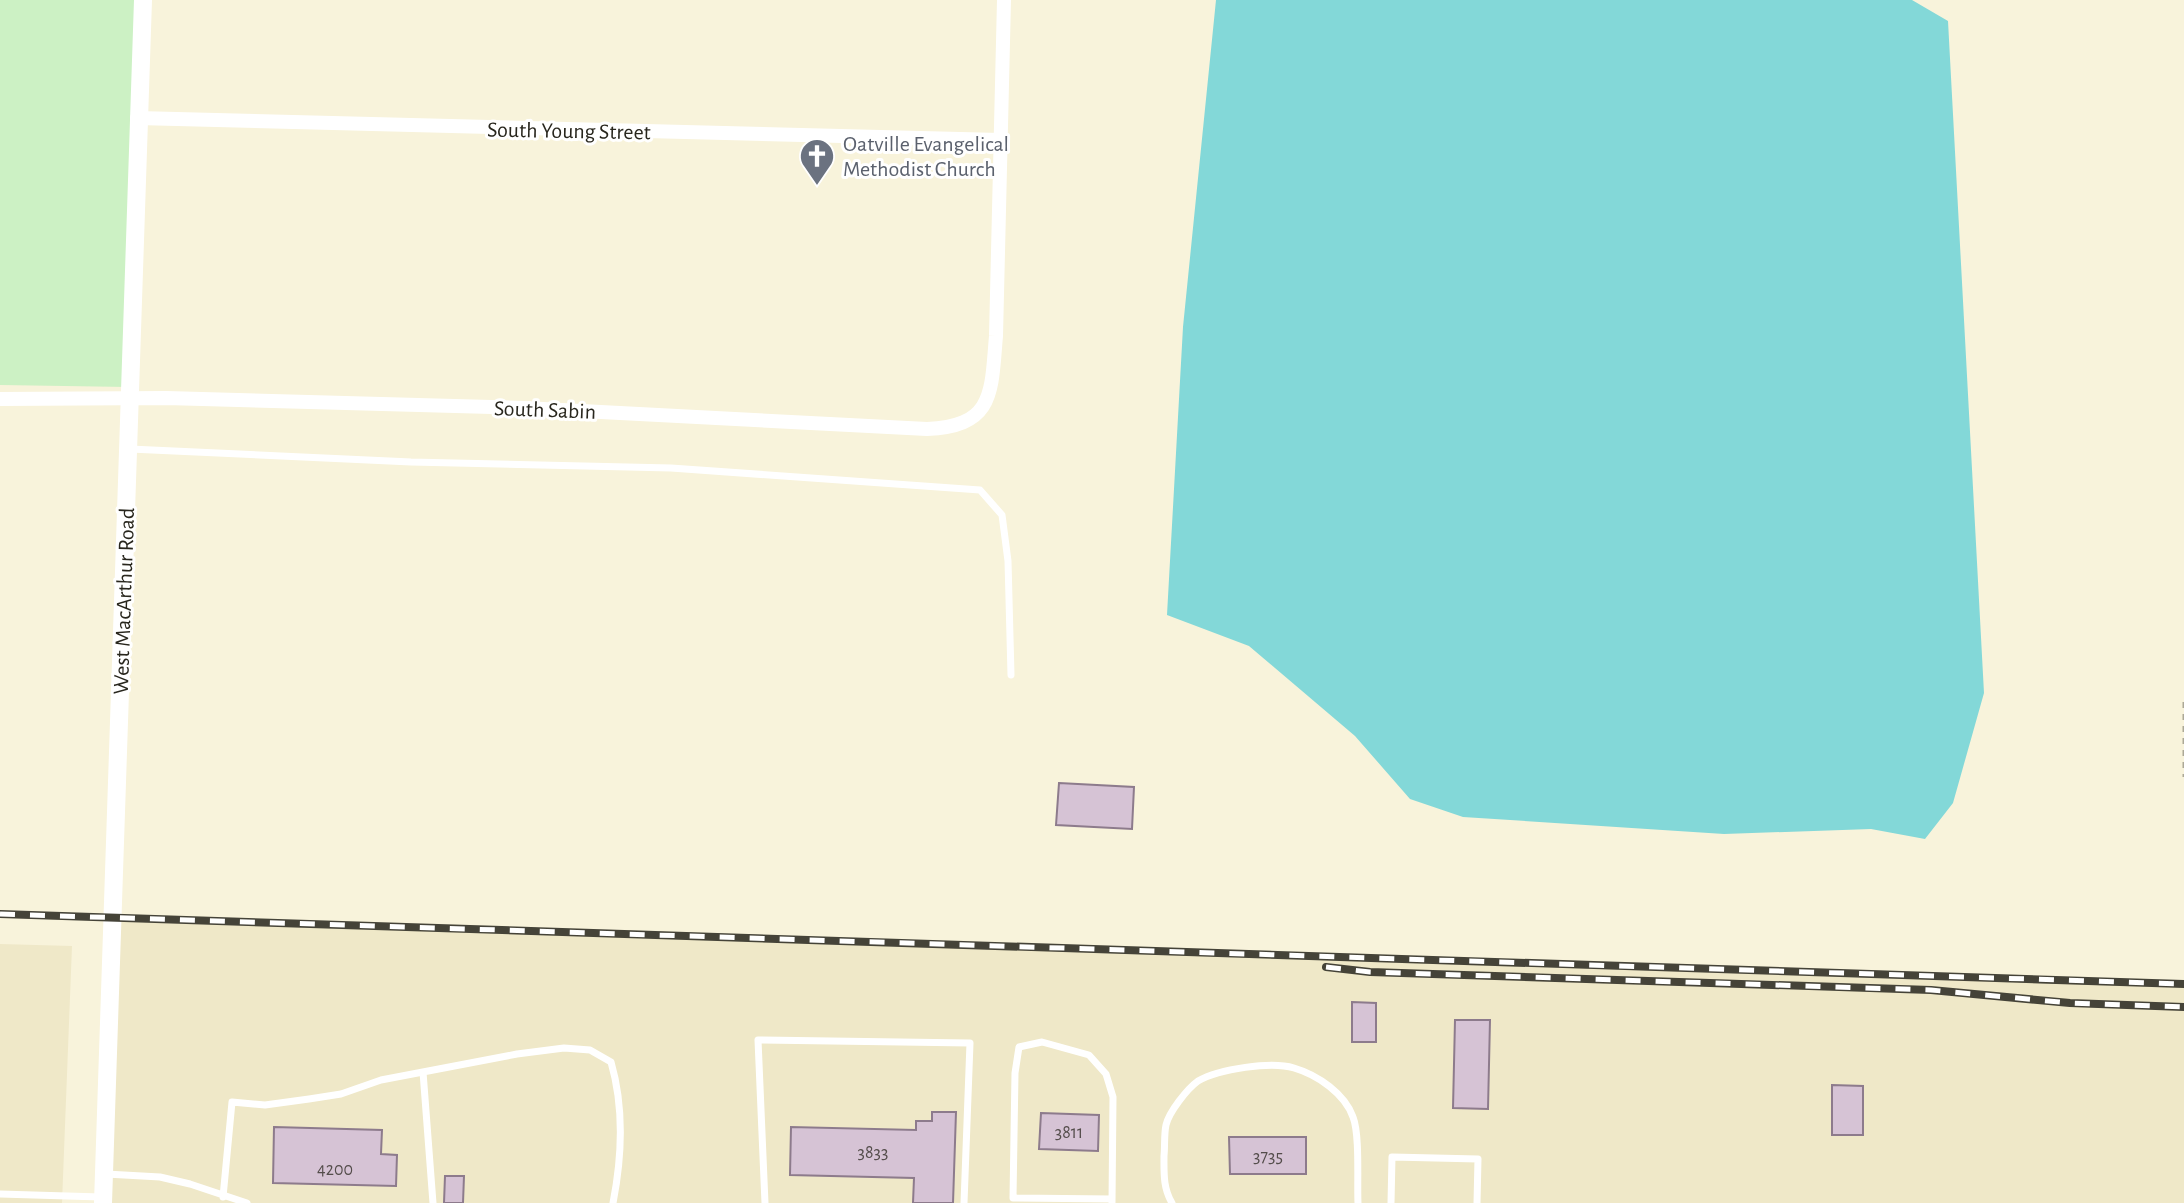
<svg xmlns="http://www.w3.org/2000/svg" width="2184" height="1203" viewBox="0 0 2184 1203" font-family="'Alegreya Sans',sans-serif">
  <rect width="100%" height="100%" fill="#f8f3db"/>
  <path fill="#efe8c8" d="M113 917 2184 983V1203H103Z
    M0 944 72 946 62 1203H0Z"/>
  <path fill="#ccf1c4" d="M0 0H136L128 387 0 385Z"/>
  <path fill="#83d8d8" d="M1216 0H1912L1948 21 1984 693 1953 803 1925 839 1871 829 1724 834 1463 817 1410 799 1355 736 1249 646 1167 615 1183 327Z"/>
  <path fill="#d6c3d5" stroke="#8d7b8c" stroke-width="2" d="M1059 783 1134 787 1132 829 1056 825Z
    M1352 1002 1376 1003V1042H1352Z
    M1455 1020H1490L1488 1109 1453 1108Z
    M1832 1085 1863 1086V1135H1832Z
    M932 1112H956L953 1203H913L914 1178 790 1175 791 1127 916 1130V1121H932Z
    M1041 1113 1099 1115 1098 1151 1039 1149Z
    M274 1127 382 1130 381 1154 397 1155 396 1186 273 1183Z
    M1229 1137H1306V1174H1230Z
    M445 1176H464L463 1203H444Z"/>
  <g fill="none" stroke-linecap="round" stroke-linejoin="round">
    <path stroke="#aca896" stroke-width="3" stroke-dasharray="6 6" stroke-linecap="butt" d="M2184 702V777"/>
    <path stroke="#fff" stroke-width="7" d="M130 449 411 462 671 468 980 490 1002 515 1008 561 1011 675
      M423 1072 433 1203
      M106 1174 160 1177 190 1184 247 1203
      M0 1194 101 1197
      M223 1197 232 1102 265 1105 309 1099 341 1094 381 1080 517 1054 564 1048 590 1050 611 1062C624 1107 622 1157 613 1203
      M765 1203 758 1040 970 1043 964 1203
      M1112 1203 1113 1097 1106 1074 1089 1055 1042 1042 1019 1047 1015 1073 1013 1198 1112 1199
      M1172 1203C1163 1188 1164 1173 1164 1156 1165 1146 1164 1134 1166 1125 1169 1112 1187 1089 1198 1081 1219 1069 1271 1061 1294 1068 1318 1075 1345 1094 1353 1117 1360 1135 1357 1182 1358 1203
      M1391 1203 1392 1157 1478 1159 1477 1203"/>
    <path stroke="#fff" stroke-width="14" d="M137 118 1000 140
      M0 399 166 398 524 408 927 429C995 426 991 392 996 336L1004 0"/>
    <path stroke="#fff" stroke-width="18" d="M103 1203 143 0"/>
    <g stroke="#454338" stroke-width="8">
      <path id="rail" d="M0 914 2184 984
        M1326 967 1370 972 1931 990 2070 1003 2184 1007"/>
    </g>
    <use href="#rail" stroke="#fff" stroke-width="5" stroke-dasharray="15" stroke-linecap="butt"/>
  </g>
  <defs>
    <g id="church-pin" transform="scale(1.8)"><path d="M0 17L-7.5 6A9.5 9.5 0 1 1 7.5 6Z" fill="#6b7280" stroke="#fff"/><path d="M-1.2-6h2.4v3.5h3.3v2.4h-3.3V6h-2.4V-.1h-3.3v-2.4h3.3Z" fill="#fff"/></g>
  </defs>
  <g fill-rule="evenodd">
    <use href="#church-pin" x="817" y="156"/>
  </g>
  <g text-anchor="middle" stroke-width="6" stroke-linejoin="round" paint-order="stroke">
    <g font-size="18" fill="#544d4b">
      <text x="1069" y="1138">3811</text>
      <text x="873" y="1158">3833</text>
      <text x="1268" y="1162">3735</text>
      <text x="335" y="1175">4200</text>
    </g>
    <g font-size="22" fill="#28261d" stroke="#fff">
      <text transform="translate(569 130) rotate(1)" y="8">South Young Street</text>
      <text transform="translate(545 409) rotate(2)" y="8">South Sabin</text>
      <text transform="translate(123 601) rotate(-88)" y="8">West MacArthur Road</text>
    </g>
    <g font-size="22" fill="#5b616d" stroke="#fff" text-anchor="start">
      <text x="843" y="151">Oatville Evangelical<tspan x="843" dy="25">Methodist Church</tspan></text>
    </g>
  </g>
</svg>
